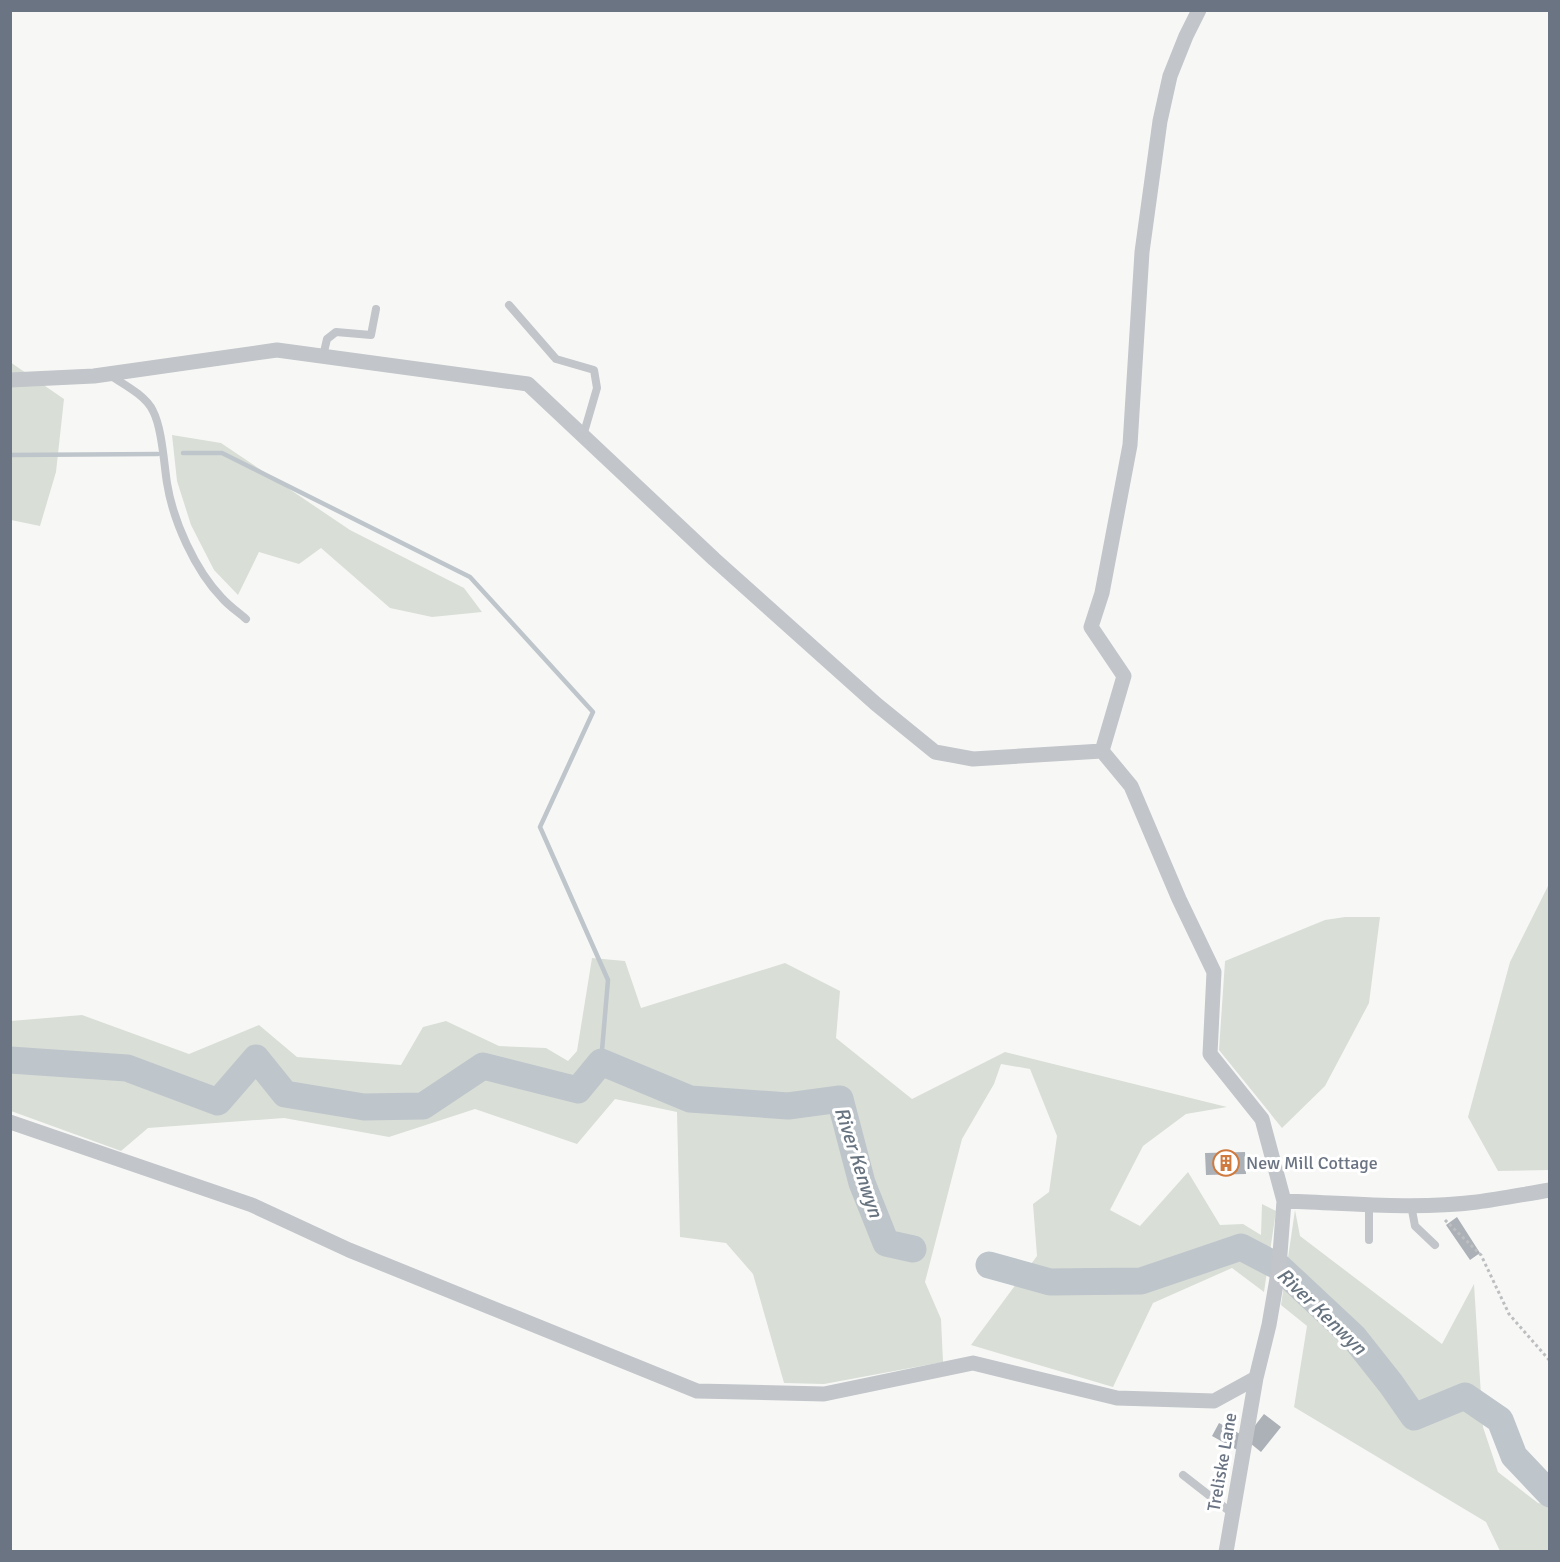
<svg xmlns="http://www.w3.org/2000/svg" width="1560" height="1562" viewBox="0 0 1560 1562" font-family="Signika,sans-serif">
  <rect width="100%" height="100%" fill="#f7f8f6"/>
  <path fill="#d9ded7" d="M10 362 64 399 56 472 40 526 11 520Z
    M172 435 221 443 350 530 464 588 482 612 432 617 390 608 321 548 299 564 259 552 238 595 214 570 191 525 177 481Z
    M1549 884V1170L1498 1171 1468 1117 1510 962Z
    M1345 917H1380L1369 1003 1325 1086 1282 1128 1219 1050 1225 961 1325 920Z
    M592 958 625 961 641 1008 785 963 840 991 836 1038 912 1099 1005 1052 1227 1107 1186 1114 1143 1146 1110 1210 1140 1226 1188 1172 1220 1225 1243 1224 1261 1235 1262 1204 1276 1211 1264 1292 1232 1268 1153 1303 1113 1387 971 1345 1037 1256 1033 1204 1049 1192 1057 1136 1030 1069 1001 1064 994 1084 962 1139 925 1282 941 1319 943 1362 824 1384 784 1383 753 1274 726 1243 680 1237 677 1112 615 1099 577 1144 475 1109 389 1137 284 1118 148 1128 121 1151 11 1111V1021L82 1015 189 1054 259 1025 297 1057 401 1065 423 1027 446 1021 499 1046 546 1048 568 1061 577 1051Z
    M1295 1210 1300 1236 1442 1344 1474 1284 1483 1427 1498 1472 1538 1503 1549 1505V1551H1500L1486 1522 1294 1407 1307 1326 1281 1305Z"/>
  <g fill="none" stroke-linecap="round" stroke-linejoin="round">
    <path stroke="#bec5cb" stroke-width="4.5" d="M183 453H222L470 577 593 712 540 827 608 980 601 1062
      M10 455 158 454"/>
    <path stroke="#bec5cb" stroke-width="27" d="M10 1060 127 1068 218 1102 256 1058 285 1094 364 1107 423 1106 483 1066 578 1090 601 1062 690 1099 788 1106 840 1099 862 1183 886 1243 913 1249
      M989 1265 1050 1282 1141 1281 1241 1247 1279 1267 1353 1336 1391 1384 1414 1417 1465 1396 1500 1420 1514 1456 1550 1494"/>
  </g>
  <path fill="#acb1b7" d="M1245 1152 1246 1174 1206 1175 1205 1153Z
    M1457 1217 1480 1253 1470 1260 1446 1225Z
    M1264 1414 1281 1427 1261 1452 1245 1439 1239 1451 1212 1436 1219 1423 1246 1437Z"/>
  <g fill="none" stroke-linecap="round" stroke-linejoin="round">
    <path stroke="#bcbec0" stroke-width="3" stroke-dasharray="3 3" stroke-linecap="butt" d="M1445 1220 1481 1255 1509 1314 1550 1361"/>
    <path stroke="#c2c5c9" stroke-width="8" d="M509 305 556 359 594 370 597 388 583 436
      M323 356 327 339 336 332 371 335 376 309
      M111 376C125 385 146 396 153 411 162 428 164 464 167 483 173 521 195 570 222 598 229 606 238 612 246 619
      M1411 1205 1415 1226 1435 1245
      M1369 1240V1204
      M1183 1475 1233 1514"/>
    <path stroke="#c2c5c9" stroke-width="15" d="M10 380 94 376 277 350 528 384 714 559 876 704 935 752 973 759 1102 751
      M1102 751 1131 786 1179 899 1214 972 1210 1054 1262 1119 1284 1201 1279 1267 1269 1325 1256 1378 1226 1552
      M1102 751 1124 676 1091 627 1102 593 1130 445 1142 252 1160 121 1170 76 1186 36 1199 10
      M10 1122 252 1205 349 1250 697 1391 824 1394 973 1363 1117 1398 1214 1401 1256 1378
      M1284 1201C1347 1203 1413 1210 1477 1202 1501 1199 1525 1194 1550 1190"/>
  </g>
  <defs>
    <g id="building-ring" transform="scale(1.35)"><circle r="9.5" fill="#fff" stroke="#cf7a3f" stroke-width="1.5"/><path d="M-4-6H4V6H1V3H-1V6H-4ZM-2.5-4.3h1.7v1.8h-1.7ZM.8-4.3h1.7v1.8H.8ZM-2.5-1h1.7V.8h-1.7ZM.8-1h1.7V.8H.8Z" fill="#cf7a3f"/></g>
  </defs>
  <g fill-rule="evenodd">
    <use href="#building-ring" x="1226" y="1163"/>
  </g>
  <g text-anchor="middle" stroke-width="6" stroke-linejoin="round" paint-order="stroke">
    <g font-size="18" fill="#6a7483" stroke="#fff" text-anchor="start">
      <text x="1246" y="1169">New Mill Cottage</text>
    </g>
    <g font-size="18" fill="#6a7483" stroke="#fff">
      <text transform="translate(1222 1462) rotate(-80)" y="6">Treliske Lane</text>
    </g>
    <g font-size="20" font-style="italic" fill="#67737f" stroke="#fff">
      <text transform="translate(859 1162) rotate(72)" y="7">River Kenwyn</text>
      <text transform="translate(1322 1311) rotate(44)" y="7">River Kenwyn</text>
    </g>
  </g>
  <rect width="1560" height="1562" fill="none" stroke="#6a7483" stroke-width="24"/>
</svg>
